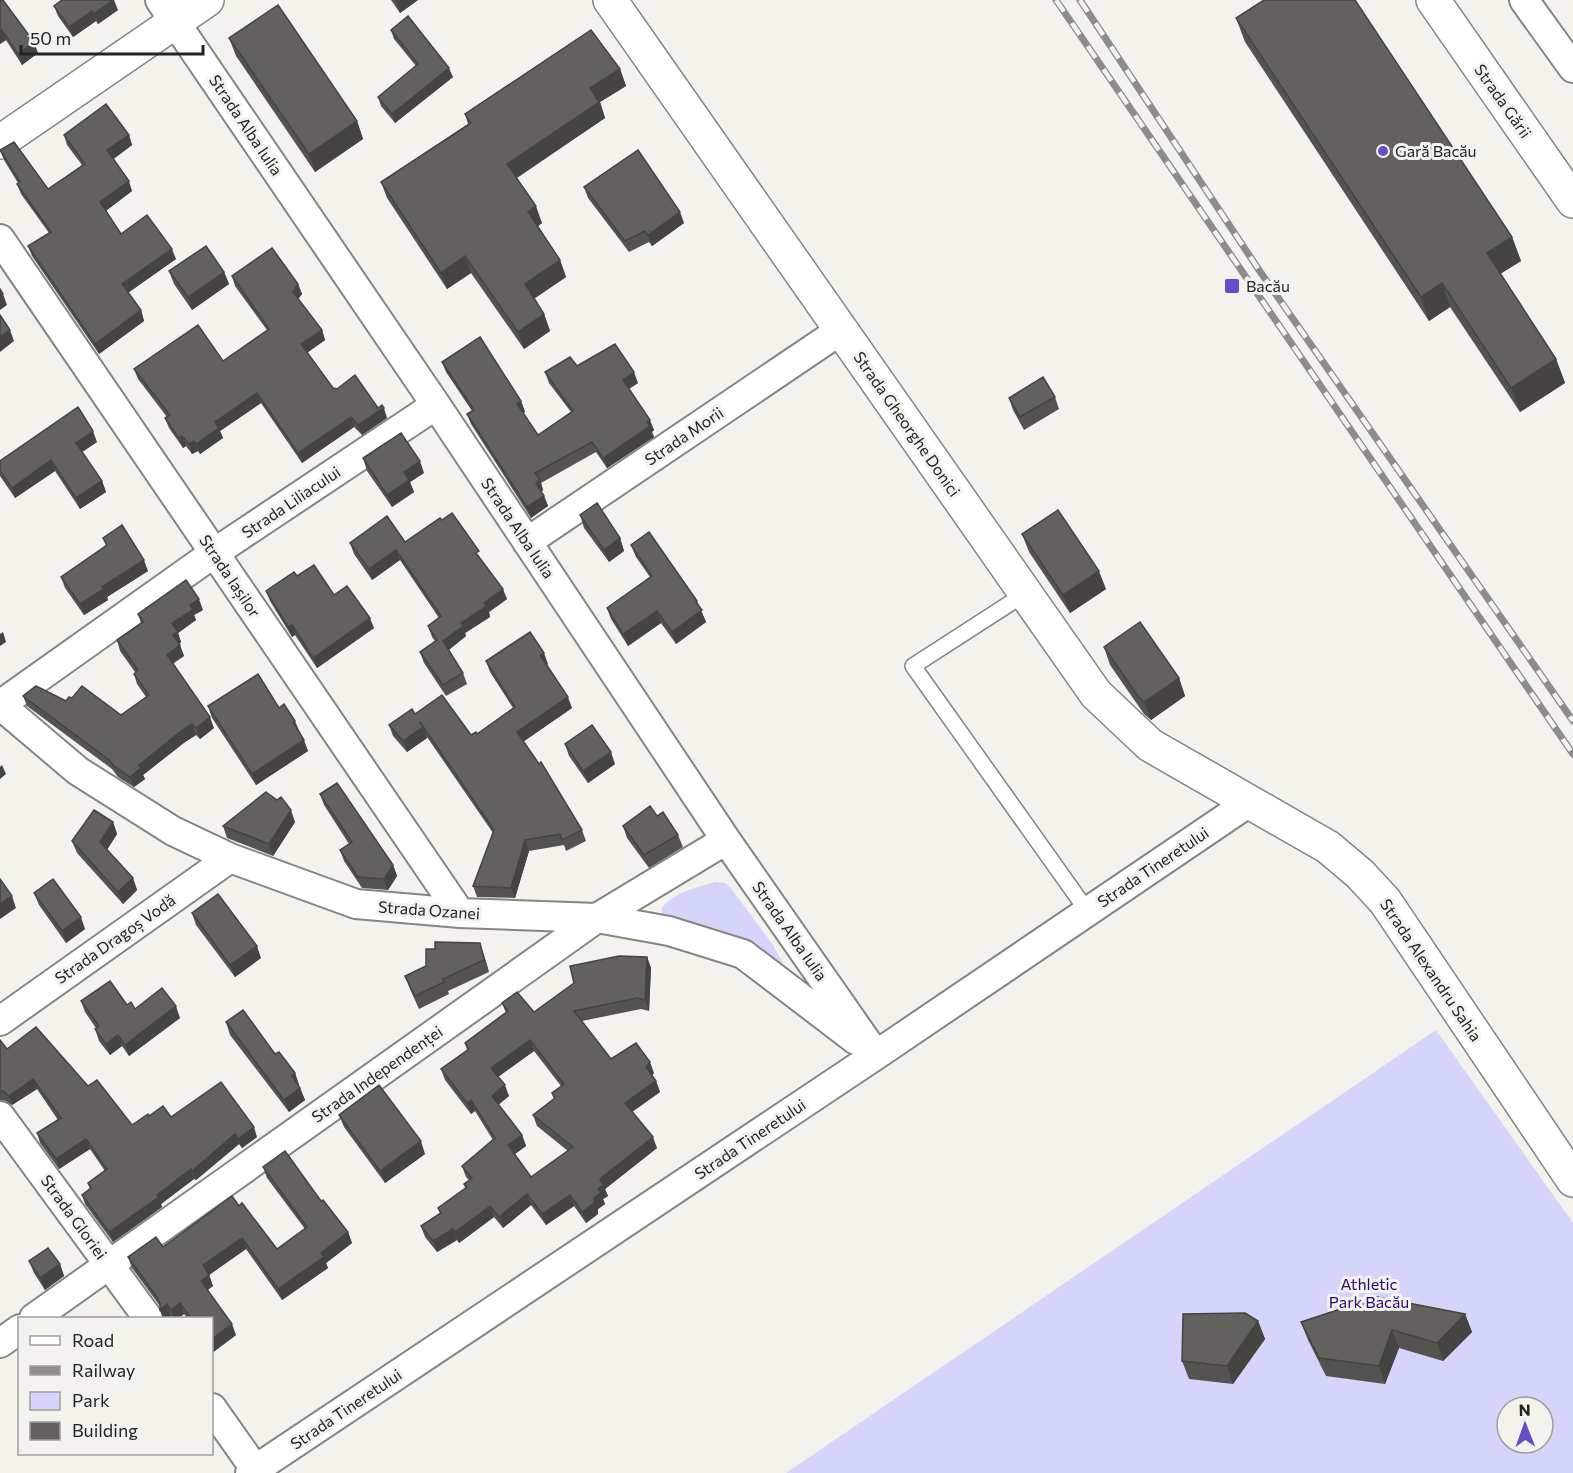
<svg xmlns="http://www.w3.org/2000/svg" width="1573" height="1473" viewBox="0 0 1573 1473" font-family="Commissioner,sans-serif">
  <rect width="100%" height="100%" fill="#f3f2ec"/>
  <path fill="#d5d5fc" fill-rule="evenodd" d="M716 882 725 883 730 887 773 945 783 963 778 964 662 917V908C674 892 697 887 716 882Z
    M1436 1030 1573 1223V1473H786ZM1507 1407H1543V1443H1507Z"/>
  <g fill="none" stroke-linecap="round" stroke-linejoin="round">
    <g stroke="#868580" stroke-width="18">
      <path id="service" d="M1026 593 913 666 1088 912"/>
    </g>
    <g stroke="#868580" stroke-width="32">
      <path id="minor" d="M160 0 436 405 726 840 876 1055
        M1524 0 1573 68
        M0 239 460 913
        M527 542 841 330
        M0 705 78 771 173 831 230 858 356 904 460 913 597 918 669 931 743 954 856 1040
        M0 705 214 553 436 405
        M0 1021 230 858
        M0 1116 148 1318
        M34 1318 597 918 726 840
        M0 1343 20 1329
        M212 1408 255 1469
        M250 1473 876 1055 1248 803"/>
    </g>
    <g stroke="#868580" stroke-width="36">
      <path id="tertiary" d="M610 0 1096 694 1150 745 1328 847 1360 874 1385 901 1573 1180
        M0 142 207 0"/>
    </g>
    <g stroke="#868580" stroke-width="36">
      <path id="secondary" d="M1433 0 1573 201"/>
    </g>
    <use href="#service" stroke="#fff" stroke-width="15"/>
    <use href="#minor" stroke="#fff" stroke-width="28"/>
    <use href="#tertiary" stroke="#fff" stroke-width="33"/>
    <use href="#secondary" stroke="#fff" stroke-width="33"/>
    <g stroke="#8d8c88" stroke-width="7">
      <path id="rail" d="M1056 0 1573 754
        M1080 0 1259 270 1573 721"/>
    </g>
    <use href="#rail" stroke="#f3f2ec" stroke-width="4.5" stroke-dasharray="14" stroke-linecap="butt"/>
  </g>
  <path fill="#545350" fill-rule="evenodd" d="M0 0 38 53 22 65 6 40 0 44Z
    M391 0H418L400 13Z
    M54 6 118 10 98 24 96 21 73 37 58 16Z
    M1236 18 1512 237 1521 261 1500 274 1556 359 1565 383 1520 412 1450 307 1429 321 1245 42Z
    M391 30 453 77 395 123 381 106 378 97 416 66 394 39Z
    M229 38 357 121 363 139 315 172 236 56Z
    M620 69 626 86 600 102 605 118 517 178 542 223 538 226 560 260 566 277 534 298 544 314 550 331 524 349 471 273 447 289 387 198 381 182 468 124 465 114Z
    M64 135H129L132 145 113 159 132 191 106 211 121 234 176 259 128 293 141 310 144 321 99 354 32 256 28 246 49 233 21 194 17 184 18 183 4 160 0 150 48 189 82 165 67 145Z
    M584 187 684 223 652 246 649 242 629 252 588 198Z
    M169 271 224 272 229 284 192 310 174 284Z
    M232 276 298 284 302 294 298 299 322 330 325 340 307 353 333 388 378 408 387 418 362 435 354 427 302 463 261 403 220 431 223 438 200 454 198 451 192 454 186 446 183 448 169 428 165 418 167 417 138 379 134 369 223 361 267 330 235 286Z
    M442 362 521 401 525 412 523 413 538 435 571 412 549 383 545 372 577 366 638 383 629 389 654 430 652 432 654 437 607 468 596 452 541 483 543 490 541 492 544 496 548 506 531 518 471 424 467 414 472 411 446 372Z
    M1055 397 1059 409 1024 430 1013 410 1009 398Z
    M97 442 82 452 102 481 106 492 80 509 55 471 15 498 0 476V461Z
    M363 458 424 473 410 482 414 492 392 507 367 471Z
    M580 515 620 538 624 551 609 562 584 528Z
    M1022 534 1106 589 1070 613 1029 552Z
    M103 538 148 571 107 597 108 600 84 615 65 588 61 577 106 546Z
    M405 542 482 561 507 599 489 612 490 617 465 633 466 636 449 650 463 673 467 684 446 696 424 663 420 652 435 641 432 637 428 626 439 618 400 560 372 580 354 554 350 543Z
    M631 545 699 606 706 622 676 644 661 623 628 646 611 619 607 608 650 577 636 557Z
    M297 576 334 595 374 628 317 668 295 635 292 637 270 601 266 591Z
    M203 610 194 615 196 620 178 633 181 642 179 644 184 656 173 663 214 728 200 739 196 735 185 742 143 775 145 779 134 787 118 777 112 769 27 706 23 696 66 701 121 715 146 697 137 684 134 674 135 672 120 651 117 640 141 623 138 614Z
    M1104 647 1179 678 1185 696 1151 720 1144 714 1110 665Z
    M486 661 548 664 547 665 572 708 523 742 582 830 586 841 566 851 564 845 529 851 515 898 477 897 473 886 493 833 427 737V738L407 752 393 736 389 725 415 714 471 735 477 734 513 708 490 672Z
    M208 706 279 708 295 721 308 751 256 785 212 718Z
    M565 744 615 764 588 783 569 756Z
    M320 794 393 865 397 876 388 890 362 888 344 861 340 850 349 844 324 805Z
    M657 816 678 835 683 847 649 868 627 838 623 826Z
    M113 822 117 834 107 850 133 878 137 890 123 904 77 853 72 841Z
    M295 822 273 856 227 838 223 826Z
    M34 893 85 929 66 943 39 905Z
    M192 913 261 958 235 977 196 925Z
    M480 943 489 972 448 991 449 994 419 1009 410 989 405 976 426 966 435 949Z
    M647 957 651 968 649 1011 641 1009 582 1021 611 1059 654 1073 652 1075 656 1081 660 1092 632 1112 657 1148 605 1189 608 1196 603 1199 605 1204 598 1209V1214L586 1223 574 1206 546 1225 531 1205 503 1228 494 1217 459 1243 457 1240 437 1252 425 1237 421 1226 440 1213 438 1208 465 1188 464 1184 469 1180 466 1177 462 1166 493 1140 475 1111 471 1114 445 1080 441 1069 467 1050 465 1043 506 1013 502 1003 534 1012ZM534 1051 561 1086 552 1093 554 1099 533 1115 537 1126 568 1151 531 1177 515 1154 526 1146 522 1135 498 1104 509 1096 498 1077Z
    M81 1001 127 1005 135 1009 180 1018 129 1056 122 1046 110 1055 99 1041 95 1029 96 1028 85 1012Z
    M226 1022 275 1054 295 1073 299 1085V1086L305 1100 289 1112 230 1035Z
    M0 1040 7 1049 88 1086 132 1125 149 1116 171 1117 257 1137 242 1148 239 1144 196 1180 194 1179 161 1204 162 1207 113 1242 85 1204 82 1195 90 1189 88 1183 105 1171 90 1149 59 1169 40 1143 37 1133 58 1120 37 1089 12 1105 6 1101 0 1100Z
    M339 1115 425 1154 385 1183 344 1127Z
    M263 1167 321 1201 348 1232 352 1243 326 1263 328 1268 282 1300 246 1249 209 1275 213 1286 207 1290 236 1335 212 1353V1318H187L184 1314 179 1318H173L171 1316 167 1318H163L160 1310V1306L132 1268 128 1257 163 1247 239 1206 277 1249 305 1229 267 1178Z
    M29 1261 60 1264 64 1276 45 1290 34 1273Z
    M1465 1314 1472 1332 1443 1361 1399 1348 1385 1384 1326 1376 1308 1340 1301 1322Z
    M1258 1321 1265 1339 1233 1384 1189 1379 1182 1361Z"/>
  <path fill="#454441" d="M113 0H114L118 10 98 24 94 14Z
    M397 0H418L400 13 396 1Z
    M92 11 96 21 73 37 69 27Z
    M2 30 6 40 0 44V31Z
    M34 42 38 53 22 65 18 54Z
    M449 68 453 77 395 123 392 114Z
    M620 69 626 86 600 102 605 118 513 180 507 164 590 88Z
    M357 121 363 139 315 172 309 154Z
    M129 135 132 145 111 161 107 150Z
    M129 181 132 191 104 212 100 202Z
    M536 206 542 223 534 229 528 212Z
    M680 212 684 223 652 246 648 235Z
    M1512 237 1521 261 1495 277 1487 253Z
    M172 249 176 259 126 294 122 284Z
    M465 256 471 273 447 289 441 273Z
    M560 260 566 277 531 301 525 284Z
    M224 272 229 284 192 310 188 297Z
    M1442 283 1450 307 1429 321 1421 297Z
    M298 284 302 294 296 302 293 292Z
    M3 294 7 305 0 310V296Z
    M141 310 144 321 99 354 95 344Z
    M544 314 550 331 524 349 518 332Z
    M10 330 14 341 0 352V337Z
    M322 330 325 340 305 354 301 344Z
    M1556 359 1565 383 1520 412 1511 388Z
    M634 372 638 383 627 390 623 380Z
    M257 393 261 403 220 431 223 438 200 454 196 444 215 422Z
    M521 401 525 412 521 414 517 404Z
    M384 408 387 418 362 435 358 425Z
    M351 417 354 427 302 463 298 453Z
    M650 420 654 430 652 432 654 437 607 468 603 458Z
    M93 431 97 442 79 454 76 443Z
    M182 436 186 446 183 448 179 438Z
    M194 441 198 451 192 454 189 444Z
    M51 460 55 471 15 498 12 488Z
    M420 461 424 473 410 482 414 492 392 507 387 495 404 472Z
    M540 479 543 490 539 493 536 483Z
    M102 481 106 492 80 509 76 498Z
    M544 496 548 506 531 518 527 507Z
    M620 538 624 551 609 562 604 550Z
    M396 550 400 560 372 580 369 569Z
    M144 560 148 571 107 597 108 600 84 615 80 604 102 587Z
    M1099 571 1106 589 1070 613 1063 595Z
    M503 589 507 599 489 612 490 617 465 633 466 636 447 651 443 641 461 623 484 603Z
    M199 599 203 610 194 615 196 620 178 633 181 642 177 646 173 635 172 623 190 605Z
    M697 601 706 622 676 644 672 632Z
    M657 611 661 623 628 646 623 634Z
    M370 618 374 628 317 668 313 658Z
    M292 625 295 635 292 637 288 627Z
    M3 632 6 642 0 646V634Z
    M180 645 184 656 171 665 167 655Z
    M544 653 548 664 544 666 540 655Z
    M1179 678 1185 696 1151 720 1144 702Z
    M568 697 572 708 521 743 517 732Z
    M210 717 214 728 200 739 196 728Z
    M192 724 196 735 185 742 143 775 145 779 134 787 130 777 139 765 181 731Z
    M423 727 427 738 407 752 403 741Z
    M304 740 308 751 256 785 252 774Z
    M611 752 615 764 588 783 583 771Z
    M2 765 6 774 0 779V767Z
    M291 810 295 822 273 856 269 844Z
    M113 822 117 834 104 854 100 842Z
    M525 840 529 851 515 898 511 888Z
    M393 865 397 876 388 890 384 879Z
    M133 878 137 890 123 904 118 892Z
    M12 896 16 908 0 919V904Z
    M81 917 85 929 66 943 62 931Z
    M480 943 484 955 489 972 484 960Z
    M257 946 261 958 235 977 230 965Z
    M647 957 651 968 649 1011 645 1000Z
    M176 1006 180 1018 129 1056 125 1045Z
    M118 1035 122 1046 110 1055 106 1044Z
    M530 1040 534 1051 495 1079 491 1068Z
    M650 1062 654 1073 650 1078 646 1067Z
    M295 1073 299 1085 296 1088 292 1076Z
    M33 1079 37 1089 12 1105 9 1096Z
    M656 1081 660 1092 629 1114 625 1103Z
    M505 1085 509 1096 496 1107 492 1096Z
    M300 1088 305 1100 289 1112 284 1100Z
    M471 1100 475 1111 471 1114 467 1103Z
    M254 1127 257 1137 242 1148 238 1139Z
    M235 1134 239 1144 196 1180 192 1171Z
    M522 1135 526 1146 512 1156 508 1145Z
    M653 1137 657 1148 605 1189 608 1196 603 1199 605 1204 598 1209V1214L586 1223 582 1212 594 1198 598 1189 600 1179Z
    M86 1139 90 1149 59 1169 56 1159Z
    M421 1141 425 1154 385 1183 380 1171Z
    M191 1169 194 1179 161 1204 162 1207 113 1242 109 1232Z
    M527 1194 531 1205 503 1228 499 1217Z
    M570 1195 574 1206 546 1225 542 1214Z
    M490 1206 494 1217 459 1243 455 1232Z
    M453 1229 457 1240 437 1252 433 1241Z
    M348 1232 352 1243 326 1263 328 1268 282 1300 278 1289 321 1253Z
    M242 1238 246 1249 209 1275 213 1286 205 1292 201 1281 203 1265Z
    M60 1264 64 1276 45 1290 40 1278Z
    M180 1303 184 1314 179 1318H174L171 1310Z
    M167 1304 171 1316 167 1318H163L160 1310Z
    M1465 1314 1472 1332 1443 1361 1437 1343Z
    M1258 1321 1265 1339 1233 1384 1227 1366Z
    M232 1324 236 1335 212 1353V1339Z
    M1392 1330 1399 1348 1385 1384 1379 1366Z"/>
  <path fill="#62615d" stroke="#454441" stroke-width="1.5" fill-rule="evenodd" d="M0 0H3L34 42 18 54 2 30 0 31Z
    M62 0H113L94 14 92 11 69 27 54 6Z
    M1264 0H1355L1512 237 1487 253 1556 359 1511 388 1442 283 1421 297 1236 18Z
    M278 5 357 121 309 154 229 38Z
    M408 16 449 68 392 114 378 97 418 64 391 30Z
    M591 30 620 69 590 88 599 102 507 164 536 206 528 212 560 260 525 284 544 314 518 332 465 256 441 273 381 182 471 123 465 114Z
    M106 104 129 135 107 150 129 181 100 202 121 234 147 215 172 249 122 284 141 310 95 344 28 246 51 232 17 184 20 182 0 150 14 142 48 189 85 164 64 135Z
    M638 150 680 212 648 235 645 231 625 241 584 187Z
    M206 246 224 272 188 297 169 271Z
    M272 248 298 284 293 292 322 330 301 344 333 388 337 389 355 375 378 408 382 405 384 408 358 425 351 417 298 453 257 393 215 422 219 428 196 444 194 441 189 444 182 436 179 438 165 418 170 415 134 369 198 325 223 361 269 329 232 276Z
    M0 289 3 294 0 296Z
    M0 315 10 330 0 337Z
    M480 337 521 401 517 404 538 435 573 411 545 372 570 357 577 366 615 344 634 372 623 380 650 420 647 422 650 426 603 458 592 442 535 473 540 479 536 483 544 496 527 507 467 414 474 410 442 362Z
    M1043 377 1055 397 1020 417 1009 398Z
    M78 407 93 431 76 443 102 481 76 498 51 460 12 488 0 471V461Z
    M401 433 420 461 404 472 409 480 387 495 363 458Z
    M597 503 620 538 604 550 580 515Z
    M1058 510 1099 571 1063 595 1022 534Z
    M452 513 479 551 476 553 503 589 484 603 487 606 461 623 463 626 443 641 463 673 443 685 420 652 437 640 428 626 441 616 396 550 369 569 350 543 387 516 405 542 440 518 442 520Z
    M122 525 144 560 102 587 104 589 80 604 61 577 107 545 103 538Z
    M649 532 697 601 696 602 702 610 672 632 657 611 623 634 607 608 652 576 631 545Z
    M314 565 334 595 347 586 370 618 313 658 292 625 288 627 266 591 294 572 297 576Z
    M186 580 199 599 190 605 193 610 172 623 178 632 173 635 180 645 167 655 210 717 196 728 192 724 181 731 139 765 141 768 130 777 114 766 108 759 23 696 36 686 66 701 69 697 72 698 82 686 121 715 149 695 134 674 138 670 117 640 143 622 138 614Z
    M1140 622 1179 678 1144 702 1138 696 1104 647Z
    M530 632 544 653 540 655 568 697 517 732 539 764 541 762 582 830 562 840 560 834 525 840 511 888 473 886 494 830 420 722 423 727 403 741 389 725 412 709 415 714 442 695 471 735 476 732 477 734 515 707 486 661Z
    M258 674 279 708 284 704 295 721 293 722 304 740 252 774 208 706Z
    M592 725 611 752 583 771 565 744Z
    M337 783 393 865 384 879 358 877 340 850 352 842 320 794Z
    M266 792 277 800 281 797 291 810 269 844 223 826Z
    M650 806 657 816 663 812 678 835 644 855 623 826Z
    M94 810 113 822 100 842 133 878 118 892 72 841Z
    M0 879 12 896 0 904Z
    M53 879 81 917 62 931 34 893Z
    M218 894 257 946 230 965 192 913Z
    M435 942 480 943 484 960 443 979 444 982 415 996 405 976 426 966V949H435Z
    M619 956 647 957 645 1000 637 998 574 1011 611 1059 636 1043 650 1062 646 1067 656 1081 625 1103 653 1137 600 1179 603 1185 598 1189 601 1193 594 1198V1203L582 1212 570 1195 542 1214 527 1194 499 1217 490 1206 455 1232 453 1229 433 1241 421 1226 441 1213 438 1208 467 1187 464 1184 472 1178 462 1166 495 1138 471 1100 467 1103 441 1069 469 1049 465 1043 508 1011 502 1003 517 992 534 1012 574 983 570 966ZM530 1040 564 1084 552 1093 555 1098 533 1115 573 1147 531 1177 508 1145 522 1135 492 1096 505 1085 491 1068Z
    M110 981 127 1005 131 1002 135 1009 162 988 176 1006 125 1045 118 1035 106 1044 95 1029 99 1026 81 1001Z
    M243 1010 275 1054 279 1052 295 1073 292 1076 300 1088 284 1100 226 1022Z
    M36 1027 88 1086 97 1080 132 1125 148 1114 149 1116 163 1106 171 1117 221 1082 254 1127 238 1139 235 1134 192 1171 191 1169 157 1195 159 1197 109 1232 82 1195 91 1188 88 1183 107 1169 86 1139 56 1159 37 1133 61 1118 33 1079 9 1096 3 1091H0V1040L7 1049Z
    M379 1085 421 1141 380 1171 339 1115Z
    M285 1151 321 1201 323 1200 348 1232 321 1253 324 1257 278 1289 242 1238 203 1265 209 1275 201 1281 232 1324 212 1339V1318H191L180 1303 171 1310 167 1304 160 1310V1304L157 1297 128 1257 156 1237 163 1247 232 1196 239 1206 242 1203 277 1249 307 1227 263 1167Z
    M48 1248 60 1264 40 1278 29 1261Z
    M1377 1297 1465 1314 1437 1343 1392 1330 1379 1366 1319 1358 1301 1322Z
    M1245 1313 1258 1321 1227 1366 1182 1361 1183 1314Z"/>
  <g fill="#634ec7" stroke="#f3f2ec" stroke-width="2">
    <circle cx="1383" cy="151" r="6"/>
    <rect x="1224" y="278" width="16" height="16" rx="3"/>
  </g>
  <g text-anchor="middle" stroke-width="6" stroke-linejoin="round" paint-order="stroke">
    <g font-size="16" fill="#232321" stroke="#f3f2ec">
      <text transform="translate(1503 101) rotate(55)" y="6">Strada Gării</text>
      <text transform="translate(246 125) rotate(56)" y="6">Strada Alba Iulia</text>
      <text transform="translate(907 424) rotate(55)" y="6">Strada Gheorghe Donici</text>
      <text transform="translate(684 436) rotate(-34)" y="6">Strada Morii</text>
      <text transform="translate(291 502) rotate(-34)" y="6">Strada Liliacului</text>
      <text transform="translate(518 528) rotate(56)" y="6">Strada Alba Iulia</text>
      <text transform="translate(230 576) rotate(56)" y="6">Strada Iașilor</text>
      <text transform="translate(1153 867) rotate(-34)" y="6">Strada Tineretului</text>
      <text transform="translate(429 910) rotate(4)" y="6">Strada Ozanei</text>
      <text transform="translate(790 931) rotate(55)" y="6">Strada Alba Iulia</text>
      <text transform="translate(115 939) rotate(-35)" y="6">Strada Dragoș Vodă</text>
      <text transform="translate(1431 970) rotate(56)" y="6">Strada Alexandru Sahia</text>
      <text transform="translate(377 1074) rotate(-35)" y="6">Strada Independenței</text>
      <text transform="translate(750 1139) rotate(-34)" y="6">Strada Tineretului</text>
      <text transform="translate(74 1217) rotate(54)" y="6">Strada Gloriei</text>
      <text transform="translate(346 1409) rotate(-34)" y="6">Strada Tineretului</text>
    </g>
    <g font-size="16" fill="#232321" stroke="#f3f2ec" text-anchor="start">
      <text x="1395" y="157">Gară Bacău</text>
      <text x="1246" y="292">Bacău</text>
    </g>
    <g font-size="16" fill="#2b0671" stroke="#f3f2ec">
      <text x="1369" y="1290">Athletic<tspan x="1369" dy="18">Park Bacău</tspan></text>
    </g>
  </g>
  <rect x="18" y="1317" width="195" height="138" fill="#f3f2ec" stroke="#a09f9b" stroke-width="1.5"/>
  <rect x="30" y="1336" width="30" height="9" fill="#ffffff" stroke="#a09f9b" stroke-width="1.5"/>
  <text x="72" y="1347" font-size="18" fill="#232321">Road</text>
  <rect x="30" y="1366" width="30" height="9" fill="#8d8c88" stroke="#a09f9b" stroke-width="1.5"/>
  <text x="72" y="1377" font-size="18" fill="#232321">Railway</text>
  <rect x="30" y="1392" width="30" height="18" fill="#d5d5fc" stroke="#a09f9b" stroke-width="1.5"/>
  <text x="72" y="1407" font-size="18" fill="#232321">Park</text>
  <rect x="30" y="1422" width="30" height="18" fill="#62615d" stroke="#a09f9b" stroke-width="1.5"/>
  <text x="72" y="1437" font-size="18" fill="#232321">Building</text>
  <g transform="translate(1525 1425) rotate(359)"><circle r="28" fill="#f3f2ec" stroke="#a09f9b" stroke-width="1.5"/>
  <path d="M0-4.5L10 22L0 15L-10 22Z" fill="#634ec7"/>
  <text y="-9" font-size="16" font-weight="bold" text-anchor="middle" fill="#232321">N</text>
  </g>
  <path d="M21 45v9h182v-9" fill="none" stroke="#232321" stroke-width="3"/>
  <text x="30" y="45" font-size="18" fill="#232321" stroke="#f3f2ec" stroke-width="4.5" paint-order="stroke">50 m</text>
</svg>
